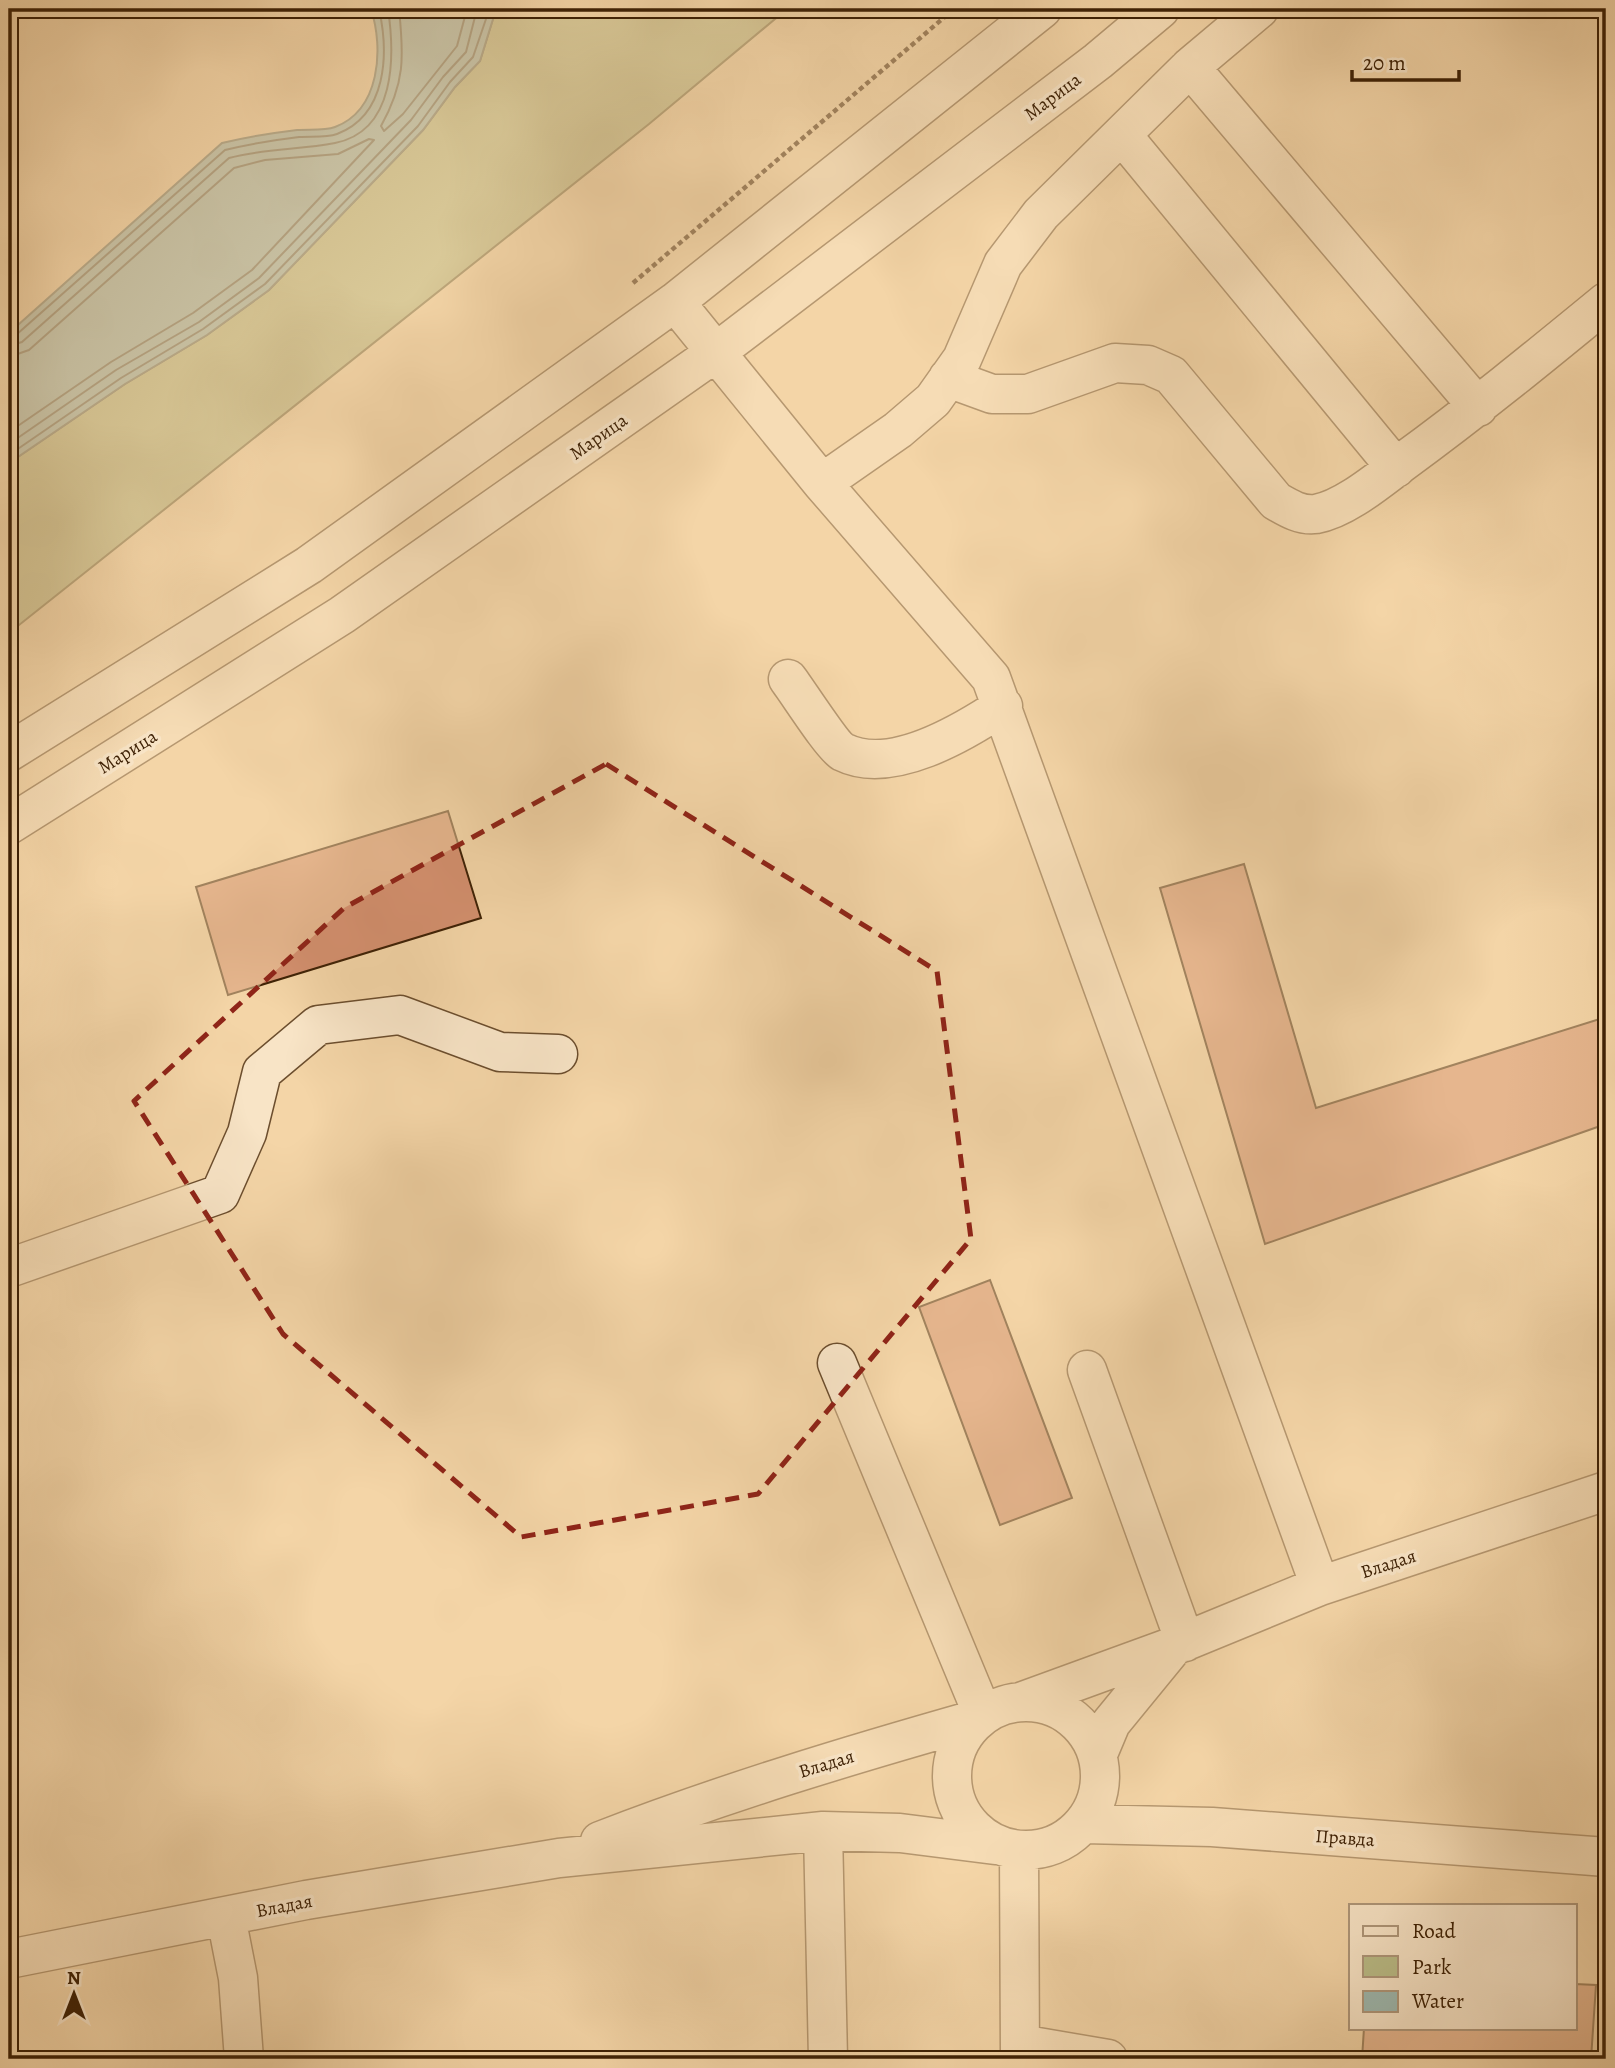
<svg xmlns="http://www.w3.org/2000/svg" width="1615" height="2068" viewBox="0 0 1615 2068" font-family="Alegreya,serif">
  <rect width="100%" height="100%" fill="#f4d5a7"/>
  <filter id="stains"><feTurbulence type="fractalNoise" baseFrequency=".00286" numOctaves="4"/><feColorMatrix values="0 0 0 0 .2 0 0 0 0 .09 0 0 0 0 .02 0 0 0 .5 -.17"/></filter>
  <radialGradient id="worn" r=".72"><stop offset=".6" stop-color="#630" stop-opacity="0"/><stop offset="1" stop-color="#630" stop-opacity=".3"/></radialGradient>
  <path fill="#babd88" stroke="#7c6f46" stroke-width="2" d="M492 9H787L649 124 9 633V463L125 384 207 335 269 290 423 130 455 87 480 61 493 19Z"/>
  <path fill="#9db8af" stroke="#777c6b" stroke-width="2" d="M371 9H492L493 19 480 61 455 87 423 130 269 290 207 335 125 384 9 463V333L222 143C247 137 272 133 297 130 309 129 324 131 335 127 380 110 384 49 371 9Z"/>
  <g fill="none" stroke-linecap="round" stroke-linejoin="round">
    <path stroke="#6e6c5a" stroke-width="2" d="M399 9C404 57 405 83 381 126L384 131 403 114 457 46 467 9
      M9 337 16 335 225 150C250 144 274 140 299 137 311 136 326 138 337 134 387 115 389 54 379 9
      M9 346 22 342 229 158C266 148 300 150 335 143 396 131 395 56 388 9
      M9 357 29 350 234 168 265 160 338 154 369 139 374 140 252 270 193 313 111 362 9 432
      M9 444 116 370 199 322 259 278 411 120 443 77 466 52 477 9
      M9 455 121 378 203 329 265 284 418 126 450 82 473 57 486 19V9"/>
  </g>
  <path fill="#d4906f" stroke="#3e2105" stroke-width="2" d="M448 811 481 918 228 995 196 887Z
    M1244 864 1316 1108 1606 1017V1124L1265 1244 1160 888Z
    M990 1280 1072 1498 1000 1525 919 1307Z
    M1575 1984 1596 1985 1591 2059H1362L1364 2028H1575Z"/>
  <g fill="none" stroke-linecap="round" stroke-linejoin="round">
    <g stroke="#6c4e2e" stroke-width="41">
      <path id="minor" d="M1190 67 1478 407
        M1122 135 1396 468
        M675 302 822 483 991 678 1320 1586
        M948 378 992 394H1028L1115 363 1148 365 1171 375 1276 501C1288 508 1301 516 1316 514 1345 509 1380 479 1403 462 1473 411 1539 357 1606 302
        M822 483 898 430 933 400 962 359 1003 264 1041 214 1190 67 1259 9
        M788 679C798 692 832 746 843 752 891 776 964 732 1003 706
        M9 752 309 565 675 302 1042 9
        M9 825 342 615 715 353 1098 61 1160 9
        M9 1268 220 1194 247 1133 262 1072 318 1025 400 1015 500 1052 558 1054
        M837 1363 983 1715
        M1087 1370 1185 1642
        M1023 1701 1174 1646 1320 1586 1606 1491
        M952 1776a74 74 0 1 1 148 0a74 74 0 1 1-148 0Z
        M1098 1754 1111 1723 1174 1646
        M1084 1824 1212 1827 1606 1857
        M823 1831 828 2059
        M600 1841C724 1793 850 1755 977 1719
        M1019 1851 1020 2059
        M226 1917 238 1978 244 2059
        M9 1959 306 1900 559 1858 823 1831 900 1833 995 1845
        M1020 2044 1108 2059"/>
    </g>
    <path stroke="#3e2105" stroke-width="4.5" stroke-dasharray="5 3.5" stroke-linecap="butt" d="M633 283 954 9"/>
    <use href="#minor" stroke="#f8e4c6" stroke-width="38"/>
  </g>
  <path d="M0 0H1615V2068H0ZM606 764 937 971 971 1239 758 1494 521 1537 283 1334 134 1101 344 908Z" fill="#f4d5a7" fill-opacity=".55" fill-rule="evenodd"/>
  <path fill="none" stroke="#8f2418" stroke-width="5" stroke-dasharray="14 9" stroke-linejoin="round" d="M606 764 937 971 971 1239 758 1494 521 1537 283 1334 134 1101 344 908Z"/>
  <g text-anchor="middle" stroke-width="7" stroke-linejoin="round" paint-order="stroke">
    <g font-size="19" fill="#3e2105" stroke="#f8e4c6">
      <text transform="translate(1052 96) rotate(-37)" y="7">Марица</text>
      <text transform="translate(598 436) rotate(-35)" y="7">Марица</text>
      <text transform="translate(127 751) rotate(-32)" y="7">Марица</text>
      <text transform="translate(1388 1563) rotate(-18)" y="7">Владая</text>
      <text transform="translate(826 1763) rotate(-17)" y="7">Владая</text>
      <text transform="translate(1345 1837) rotate(4)" y="7">Правда</text>
      <text transform="translate(284 1905) rotate(-11)" y="7">Владая</text>
    </g>
  </g>
  <rect width="1615" height="2068" fill="none" stroke="#f4d5a7" stroke-width="35"/>
  <rect x="10" y="10" width="1594" height="2047" fill="none" stroke="#3e2105" stroke-width="3.5"/>
  <rect x="18" y="18" width="1580" height="2033" fill="none" stroke="#3e2105" stroke-width="2"/>
  <rect x="1349" y="1904" width="228" height="126" fill="#f8e4c6" stroke="#ae9679" stroke-width="2"/>
  <rect x="1363" y="1926" width="35" height="10" fill="#f8e4c6" stroke="#ae9679" stroke-width="2"/>
  <text x="1412" y="1938" font-size="21" fill="#3e2105">Road</text>
  <rect x="1363" y="1956" width="35" height="21" fill="#babd88" stroke="#ae9679" stroke-width="2"/>
  <text x="1412" y="1974" font-size="21" fill="#3e2105">Park</text>
  <rect x="1363" y="1991" width="35" height="21" fill="#9db8af" stroke="#ae9679" stroke-width="2"/>
  <text x="1412" y="2008" font-size="21" fill="#3e2105">Water</text>
  <g transform="translate(74 1994)" stroke="#f8e4c6" stroke-width="5" paint-order="stroke">
  <path d="M0-5L12 26L0 18L-12 26Z" fill="#3e2105"/>
  <text y="-10" font-size="19" font-weight="bold" text-anchor="middle" fill="#3e2105">N</text>
  </g>
  <path d="M1352 70v10h107v-10" fill="none" stroke="#3e2105" stroke-width="3.5"/>
  <text x="1363" y="70" font-size="21" fill="#3e2105" stroke="#f8e4c6" stroke-width="5" paint-order="stroke">20 m</text>
  <rect width="100%" height="100%" filter="url(#stains)"/>
  <rect width="100%" height="100%" fill="url(#worn)"/>
</svg>
